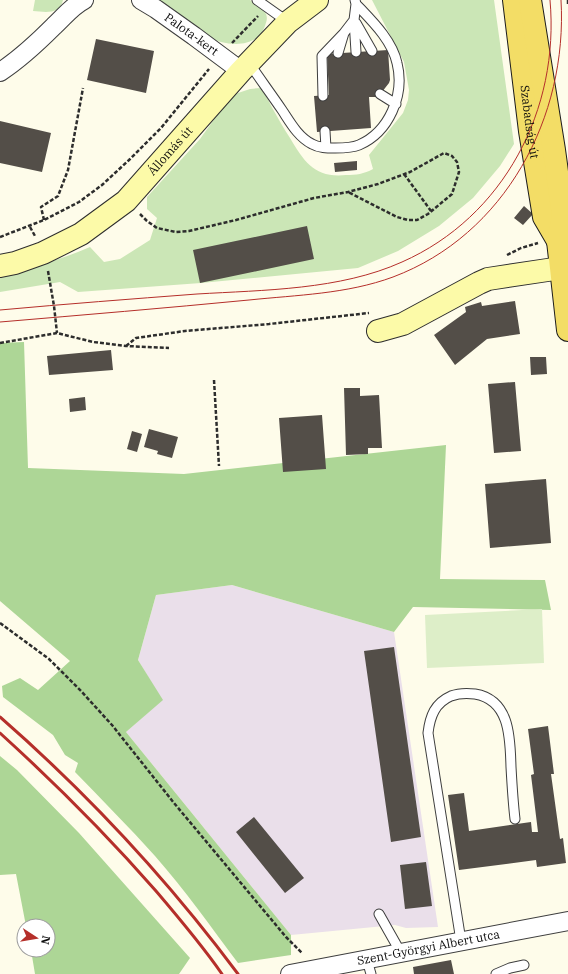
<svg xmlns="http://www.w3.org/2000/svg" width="568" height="974" viewBox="0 0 568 974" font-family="'IBM Plex Serif',serif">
  <rect width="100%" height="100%" fill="#fefcea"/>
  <path fill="#eadfea" d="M232 585 394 632 438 927 406 928 395 925 291 935 126 732 162 700 138 660 156 595Z"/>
  <path fill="#cbe6b6" d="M35 0H63C60 15 45 12 33 11Z
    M157 0H250C255 4 263 9 266 14 268 19 266 22 265 26 258 45 238 46 221 42 205 38 172 11 157 0Z
    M372 0H494L514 144 500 166 473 198 439 226 398 251 358 268 201 283 78 292 60 282 0 292V276C31 268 60 260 90 247L104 262 120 259 150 240 157 218 147 209V197L200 139 230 97 238 93 250 89 260 88C267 95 269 103 274 111 279 120 284 129 290 138 305 163 315 178 346 175 356 175 364 174 373 169L369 155 403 113 408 100 409 90 404 62Z"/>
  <path fill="#add696" d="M24 342 28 468 184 474 446 445 440 579 545 580 551 610 413 607 394 632 232 585 156 595 138 660 163 700 126 732 291 935V955L238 963C211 927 185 890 155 856 129 827 102 800 75 772L78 763 65 755 53 735 3 697 2 686 20 678 38 690 70 661 0 601V343Z
    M0 756 17 770 79 833 190 958 179 974H35L31 950H48V926H26L16 874 0 875Z"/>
  <path fill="#ddeec8" d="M542 609 544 663 427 668 425 615Z"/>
  <path fill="#534e48" d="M96 39 154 51 146 93 87 80Z
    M388 50 390 80 389 83 378 97H369L371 128 317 132 314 96 329 95 327 54Z
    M0 121 51 133 42 172 0 163Z
    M357 161V170L335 172 334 163Z
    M524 206 533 214 523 225 514 218Z
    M307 226 314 259 200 283 193 250Z
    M515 301 520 334 487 339 455 365 434 335 466 312 465 307 481 302 482 306Z
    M111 350 113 370 49 375 47 356Z
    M530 357H546L547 374 531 375Z
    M515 382 521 451 494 453 488 384Z
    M344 388H360V396L379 395 382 448H368V454L346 455Z
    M85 397 86 410 70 412 69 399Z
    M322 415 326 469 283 472 279 418Z
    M149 429 178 437 172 458 157 454 158 451 144 447Z
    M132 431 142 434 137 452 127 449Z
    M546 479 551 543 490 548 485 484Z
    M394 647 421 837 391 842 364 651Z
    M548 726 554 774H551L560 839 563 838 566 863 537 867 536 860 459 870 448 795 464 793 469 831 531 822 532 832H538L531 775 534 774 528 729Z
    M254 817 304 878 285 893 236 832Z
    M426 862 432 906 405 909 400 865Z
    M451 960 454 974H414L413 967Z"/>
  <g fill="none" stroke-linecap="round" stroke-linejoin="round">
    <g stroke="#3e3e3e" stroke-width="11">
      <path id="lane" d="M257 0 288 22
        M356 23 372 51
        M356 52 354 20 356 4
        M338 53 344 33 354 20
        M249 63C260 79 271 94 282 110 290 122 298 137 312 144 319 148 327 148 335 148 343 148 352 148 359 145 389 132 405 95 397 63 392 40 372 21 356 4L355 0
        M380 94 396 104
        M323 96 322 56 344 33
        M325 131 326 148
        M379 914 401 953
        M461 941 428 733C430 716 435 703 451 696 459 693 467 693 475 694 511 700 510 740 511 767 512 785 513 802 515 819
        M367 960 371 974
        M496 974 510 968 524 965"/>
    </g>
    <g stroke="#3e3e3e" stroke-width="20">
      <g id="street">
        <path id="s1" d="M141 0 156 9 194 36 241 71"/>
        <path d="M0 72C20 59 37 43 54 26 64 17 72 6 84 0"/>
        <path id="s2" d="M290 974 568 921"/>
      </g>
    </g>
    <g stroke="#2d2d2d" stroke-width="24">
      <g id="secondary">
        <path id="s3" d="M0 266 15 263 43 253 81 234 126 201 241 71 288 22 317 0"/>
        <path d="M378 331 403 324 479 283 488 279 561 268"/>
      </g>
    </g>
    <g stroke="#1c1c1c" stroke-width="24">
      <g id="primary">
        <path id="s4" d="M514 0 530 131 544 217 558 241"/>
        <path d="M530 0 554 150 563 216 558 241 568 330"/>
      </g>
    </g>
    <path stroke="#2d2d2d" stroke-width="2.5" stroke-dasharray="4 2" stroke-linecap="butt" d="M568 0V4
      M232 43 258 16
      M404 174 431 211
      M140 214 147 221 157 228 176 232 189 231 236 220 314 198 348 192 378 184 410 172 444 153 452 156 457 162 459 172 452 194 428 214 417 220H408L397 217 348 192
      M44 220 41 207 58 196 68 170 83 88
      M30 227 35 236
      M0 237 44 220 79 202 102 185 129 160 161 128 209 69
      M507 255 521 248 538 243
      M48 271 54 306 57 333
      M0 343 57 333 93 342 126 346 169 348
      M126 346 136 338 185 331 269 324 369 313
      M214 380 219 466
      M0 623 49 659 81 691 112 725 174 803 286 937 302 953"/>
    <use href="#lane" stroke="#fff" stroke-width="9"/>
    <use href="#street" stroke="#fff" stroke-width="18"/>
    <use href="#secondary" stroke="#fcfaa8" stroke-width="22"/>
    <use href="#primary" stroke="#f3dd66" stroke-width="22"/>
    <path stroke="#b52f2a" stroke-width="1" d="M0 310C66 304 131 299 197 294 264 290 340 290 402 262 504 217 560 109 550 0
      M0 322C83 315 166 308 249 300 297 295 347 294 393 277 505 235 568 117 561 0"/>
    <path stroke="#b52f2a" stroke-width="3" d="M0 717C88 794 168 880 238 974
      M0 733C55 783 107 835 156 891 179 918 202 945 222 974"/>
  </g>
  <g text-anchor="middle" stroke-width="4" stroke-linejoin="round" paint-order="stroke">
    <g font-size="12" fill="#0b0b0b" stroke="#fff">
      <text dy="4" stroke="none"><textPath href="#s1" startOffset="61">Palota-kert</textPath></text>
      <text dy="4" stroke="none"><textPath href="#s4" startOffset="123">Szabadság út</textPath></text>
      <text dy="4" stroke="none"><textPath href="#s3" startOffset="210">Állomás út</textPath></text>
      <text dy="4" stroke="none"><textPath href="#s2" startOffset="141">Szent-Györgyi Albert utca</textPath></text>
    </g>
  </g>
  <g transform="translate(36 938) rotate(102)"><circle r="19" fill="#ffffff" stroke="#9d9d9d"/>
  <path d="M0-3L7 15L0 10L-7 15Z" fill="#b52f2a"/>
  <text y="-6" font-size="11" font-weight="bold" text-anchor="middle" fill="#0b0b0b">N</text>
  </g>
</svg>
